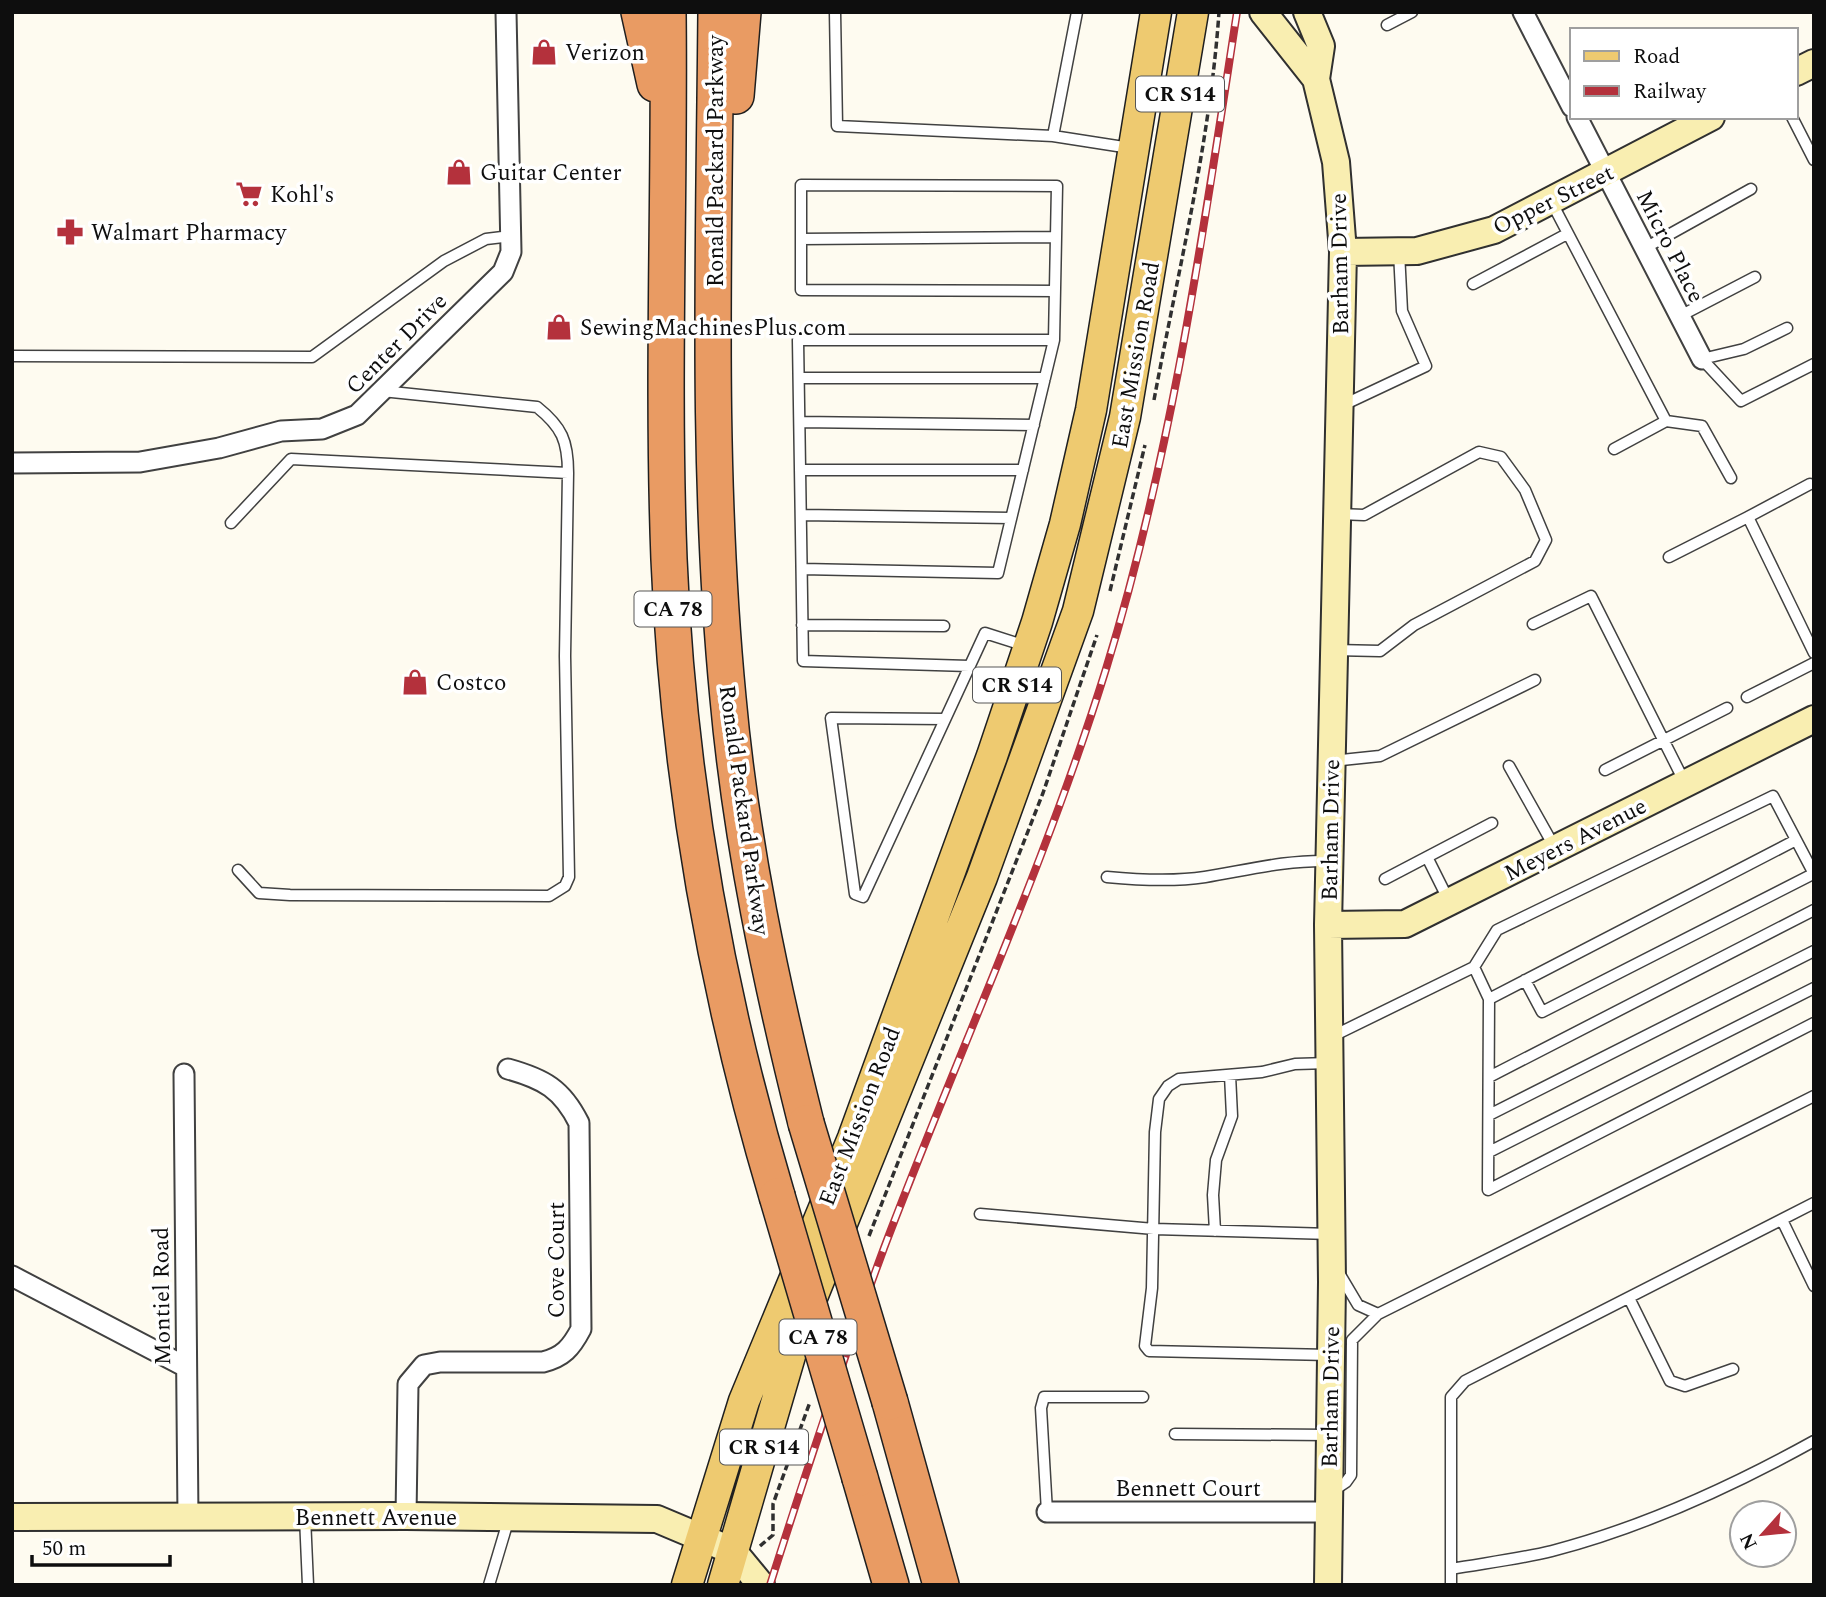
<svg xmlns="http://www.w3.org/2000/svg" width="1826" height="1597" viewBox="0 0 1826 1597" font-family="Spectral,serif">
  <rect width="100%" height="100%" fill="#fefbf0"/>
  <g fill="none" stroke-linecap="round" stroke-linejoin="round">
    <g stroke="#414141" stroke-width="13">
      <path id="lane" d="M835 12 837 126 1053 136 1077 12
        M1387 25 1412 12
        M1792 117 1814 160
        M1053 136 1130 148
        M1551 201 1666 421 1702 426 1731 478
        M801 239 1056 237
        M1645 248 1751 189
        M1473 284 1567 234
        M1680 316 1755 277
        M1787 328 1744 349 1702 359 1741 401 1814 364
        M12 356 312 357 444 261 486 239 511 236
        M799 378H1045
        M1341 406 1426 366 1402 311 1399 252
        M800 422 1034 425
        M1614 449 1666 421
        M800 470H1023
        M801 515 1011 518
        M1748 517 1810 484
        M231 523 291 459 568 473C568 441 562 427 537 407L382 391
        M1669 557 1748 517 1814 653
        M802 569 998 573 1054 340 1057 186 801 185V290L1055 291
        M1533 624 1591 596 1685 783
        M802 625 944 626
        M1334 650 1380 651 1414 625 1535 561 1546 540 1525 490 1501 457 1479 452 1364 515 1338 514
        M969 666 803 661 798 340H1054
        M1747 697 1814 663
        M945 719 831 718 855 894 863 897 985 633 1026 646
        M1332 761 1380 756 1535 680
        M1509 766 1555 848
        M1605 770 1727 708
        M1427 857 1492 823
        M238 870 259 893 290 895 549 896 565 886 569 877 565 656 568 473
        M1107 877C1139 880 1173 882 1205 877 1248 870 1285 860 1329 861
        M1385 879 1427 857 1449 901
        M1474 967 1489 999 1488 1190 1814 1023
        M1525 980 1542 1012 1813 874
        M1489 999 1796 840
        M1333 1036 1474 967 1497 930 1773 796 1814 874
        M1329 1063 1295 1064 1262 1072 1179 1079 1168 1086 1159 1099 1155 1132 1152 1288 1145 1346 1149 1351 1330 1355
        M1489 1077 1814 910
        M1489 1115 1814 951
        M1489 1152 1814 988
        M980 1214 1154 1229 1331 1234
        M1782 1220 1814 1286
        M1215 1231 1213 1195 1216 1160 1232 1116 1230 1075
        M1339 1273 1358 1305 1378 1314
        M1629 1298 1670 1381 1685 1386 1733 1369
        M1175 1434 1329 1435
        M1334 1490 1346 1482 1351 1475 1352 1340 1378 1314 1814 1096
        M1047 1512 1041 1408 1044 1397H1143
        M305 1517 308 1585
        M1451 1569C1485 1563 1519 1559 1552 1551 1644 1527 1731 1487 1814 1441
        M489 1585 509 1518
        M1451 1585V1397L1465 1381 1814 1203"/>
    </g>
    <g stroke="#414141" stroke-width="23">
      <path id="street" d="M1523 12 1572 107
        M1577 117 1702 359
        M12 463 140 462 219 448 281 431 322 429 357 415 503 272 511 252 506 12
        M184 1074 188 1518
        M12 1276 186 1367
        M1047 1512H1328
        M406 1516 408 1384 424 1365 440 1362H543C563 1357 571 1348 581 1329L579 1123C562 1089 544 1079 508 1069"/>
    </g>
    <g stroke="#303030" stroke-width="30">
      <path id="secondary" d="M1263 12 1316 79
        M1307 12 1321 46 1316 79 1336 162 1343 252 1328 925 1332 1282 1328 1585
        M1796 72 1814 63
        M1343 252 1417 251 1494 230 1711 117
        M1328 925 1405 924 1814 719
        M12 1517 406 1516 657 1519 733 1551 761 1585"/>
    </g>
    <g stroke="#1f1f1f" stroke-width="33">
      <path id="primary" d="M687 1585 744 1401 853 1138 992 756 1037 622 1065 524 1091 410 1156 12
        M723 1585 794 1342 982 877 1078 611 1125 417 1193 12"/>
    </g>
    <g stroke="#1f1f1f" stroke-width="38">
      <path id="highway" d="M639 12 655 84
        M668 12C670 194 662 377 669 559 678 776 715 988 777 1196
        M716 12C714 241 706 470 728 698 741 842 771 983 806 1123
        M736 96 743 12
        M890 1402 941 1585
        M860 1478 891 1585"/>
    </g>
    <path stroke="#303030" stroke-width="3.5" stroke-dasharray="7 3.5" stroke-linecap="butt" d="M1154 400C1178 271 1210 143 1219 12
      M1110 591 1145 445
      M869 1236 1043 793 1097 635
      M760 1546 773 1535V1504L810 1402"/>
    <use href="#lane" stroke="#fff" stroke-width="10"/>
    <use href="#street" stroke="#fff" stroke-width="19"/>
    <use href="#secondary" stroke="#f9eeb1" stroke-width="26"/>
    <use href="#primary" stroke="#eeca70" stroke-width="30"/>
    <use href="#highway" stroke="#e99b63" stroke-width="35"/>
    <g stroke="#b4313c" stroke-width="8">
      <path id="rail" d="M770 1585C806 1472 843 1359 884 1248 957 1055 1045 866 1106 669 1172 455 1203 233 1237 12"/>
    </g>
    <use href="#rail" stroke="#fff" stroke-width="5" stroke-dasharray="16" stroke-linecap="butt"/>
    <g stroke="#1f1f1f" stroke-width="38" stroke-linecap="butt">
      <path id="highway-bridge" d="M806 1123 890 1402
        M777 1196 860 1478"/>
    </g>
    <use href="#highway-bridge" stroke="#e99b63" stroke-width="35"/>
  </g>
  <defs>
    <g id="shop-bare" transform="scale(2.1)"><path d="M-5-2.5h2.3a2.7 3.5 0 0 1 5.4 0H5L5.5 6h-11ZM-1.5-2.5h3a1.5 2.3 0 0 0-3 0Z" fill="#b4313c" stroke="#fff" stroke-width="2.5" paint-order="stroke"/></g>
    <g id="supermarket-bare" transform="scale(2.1)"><path d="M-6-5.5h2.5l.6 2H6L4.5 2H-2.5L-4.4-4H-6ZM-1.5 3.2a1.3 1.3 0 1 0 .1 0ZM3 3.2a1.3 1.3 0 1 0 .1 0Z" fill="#b4313c" stroke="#fff" stroke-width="2.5" paint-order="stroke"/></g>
    <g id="pharmacy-bare" transform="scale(2.1)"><path d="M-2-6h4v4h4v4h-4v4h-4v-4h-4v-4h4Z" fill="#b4313c" stroke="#fff" stroke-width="2.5" paint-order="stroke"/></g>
  </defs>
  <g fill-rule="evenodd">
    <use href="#shop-bare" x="544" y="52"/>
    <use href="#shop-bare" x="459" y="172"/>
    <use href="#supermarket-bare" x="249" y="194"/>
    <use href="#pharmacy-bare" x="70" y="232"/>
    <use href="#shop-bare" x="559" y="327"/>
    <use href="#shop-bare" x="415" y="682"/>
  </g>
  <g text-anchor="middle" stroke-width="7" stroke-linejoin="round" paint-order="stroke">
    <g fill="#fff" stroke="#565656" stroke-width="2">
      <rect x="1136" y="76.5" width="88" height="35" rx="5"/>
      <rect x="634.5" y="591.5" width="77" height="35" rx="5"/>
      <rect x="973" y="667.5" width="88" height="35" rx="5"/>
      <rect x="779.5" y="1319.5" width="77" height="35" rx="5"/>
      <rect x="720" y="1429.5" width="88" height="35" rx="5"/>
    </g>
    <g font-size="21" font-weight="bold" fill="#0e0e0e">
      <text x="1180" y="101">CR S14</text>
      <text x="673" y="616">CA 78</text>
      <text x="1017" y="692">CR S14</text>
      <text x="818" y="1344">CA 78</text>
      <text x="764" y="1454">CR S14</text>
    </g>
    <g font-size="23" fill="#0e0e0e" stroke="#fff" text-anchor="start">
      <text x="565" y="60">Verizon</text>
      <text x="480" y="180">Guitar Center</text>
      <text x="270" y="202">Kohl's</text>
      <text x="91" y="240">Walmart Pharmacy</text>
      <text x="580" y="335">SewingMachinesPlus.com</text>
      <text x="436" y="690">Costco</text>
    </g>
    <g font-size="23" fill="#0e0e0e" stroke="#fff">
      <text transform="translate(715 161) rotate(-90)" y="8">Ronald Packard Parkway</text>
      <text transform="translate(1553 199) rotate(-26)" y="8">Opper Street</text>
      <text transform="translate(1671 246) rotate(63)" y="8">Micro Place</text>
      <text transform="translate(1339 264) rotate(-91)" y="8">Barham Drive</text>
      <text transform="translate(396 343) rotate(-45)" y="8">Center Drive</text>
      <text transform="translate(1135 355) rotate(-80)" y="8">East Mission Road</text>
      <text transform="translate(745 810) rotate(82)" y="8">Ronald Packard Parkway</text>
      <text transform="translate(1330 830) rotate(-89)" y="8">Barham Drive</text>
      <text transform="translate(1575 839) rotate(-27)" y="8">Meyers Avenue</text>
      <text transform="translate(859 1116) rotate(-69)" y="8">East Mission Road</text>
      <text transform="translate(556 1260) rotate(-90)" y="8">Cove Court</text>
      <text transform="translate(161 1296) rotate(-91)" y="8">Montiel Road</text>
      <text transform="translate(1330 1397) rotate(-89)" y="8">Barham Drive</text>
      <text x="1188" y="1496">Bennett Court</text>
      <text x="376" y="1525">Bennett Avenue</text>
    </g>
  </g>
  <rect width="1826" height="1597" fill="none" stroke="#0e0e0e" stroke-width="28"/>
  <rect x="1570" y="28" width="228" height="91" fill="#ffffff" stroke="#9f9f9f" stroke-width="2"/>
  <rect x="1584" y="51" width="35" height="10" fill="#eeca70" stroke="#9f9f9f" stroke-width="2"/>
  <text x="1633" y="63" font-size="21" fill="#0e0e0e">Road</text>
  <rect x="1584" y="86" width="35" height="10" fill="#b4313c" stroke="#9f9f9f" stroke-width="2"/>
  <text x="1633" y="98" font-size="21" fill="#0e0e0e">Railway</text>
  <g transform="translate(1763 1534) rotate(243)"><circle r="33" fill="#ffffff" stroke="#9f9f9f" stroke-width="2"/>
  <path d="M0-5L12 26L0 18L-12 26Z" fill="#b4313c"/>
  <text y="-10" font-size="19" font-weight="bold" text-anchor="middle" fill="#0e0e0e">N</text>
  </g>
  <path d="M32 1555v10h138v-10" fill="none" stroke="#0e0e0e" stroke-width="3.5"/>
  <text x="42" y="1555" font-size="21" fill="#0e0e0e" stroke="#ffffff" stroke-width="5" paint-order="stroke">50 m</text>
</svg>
